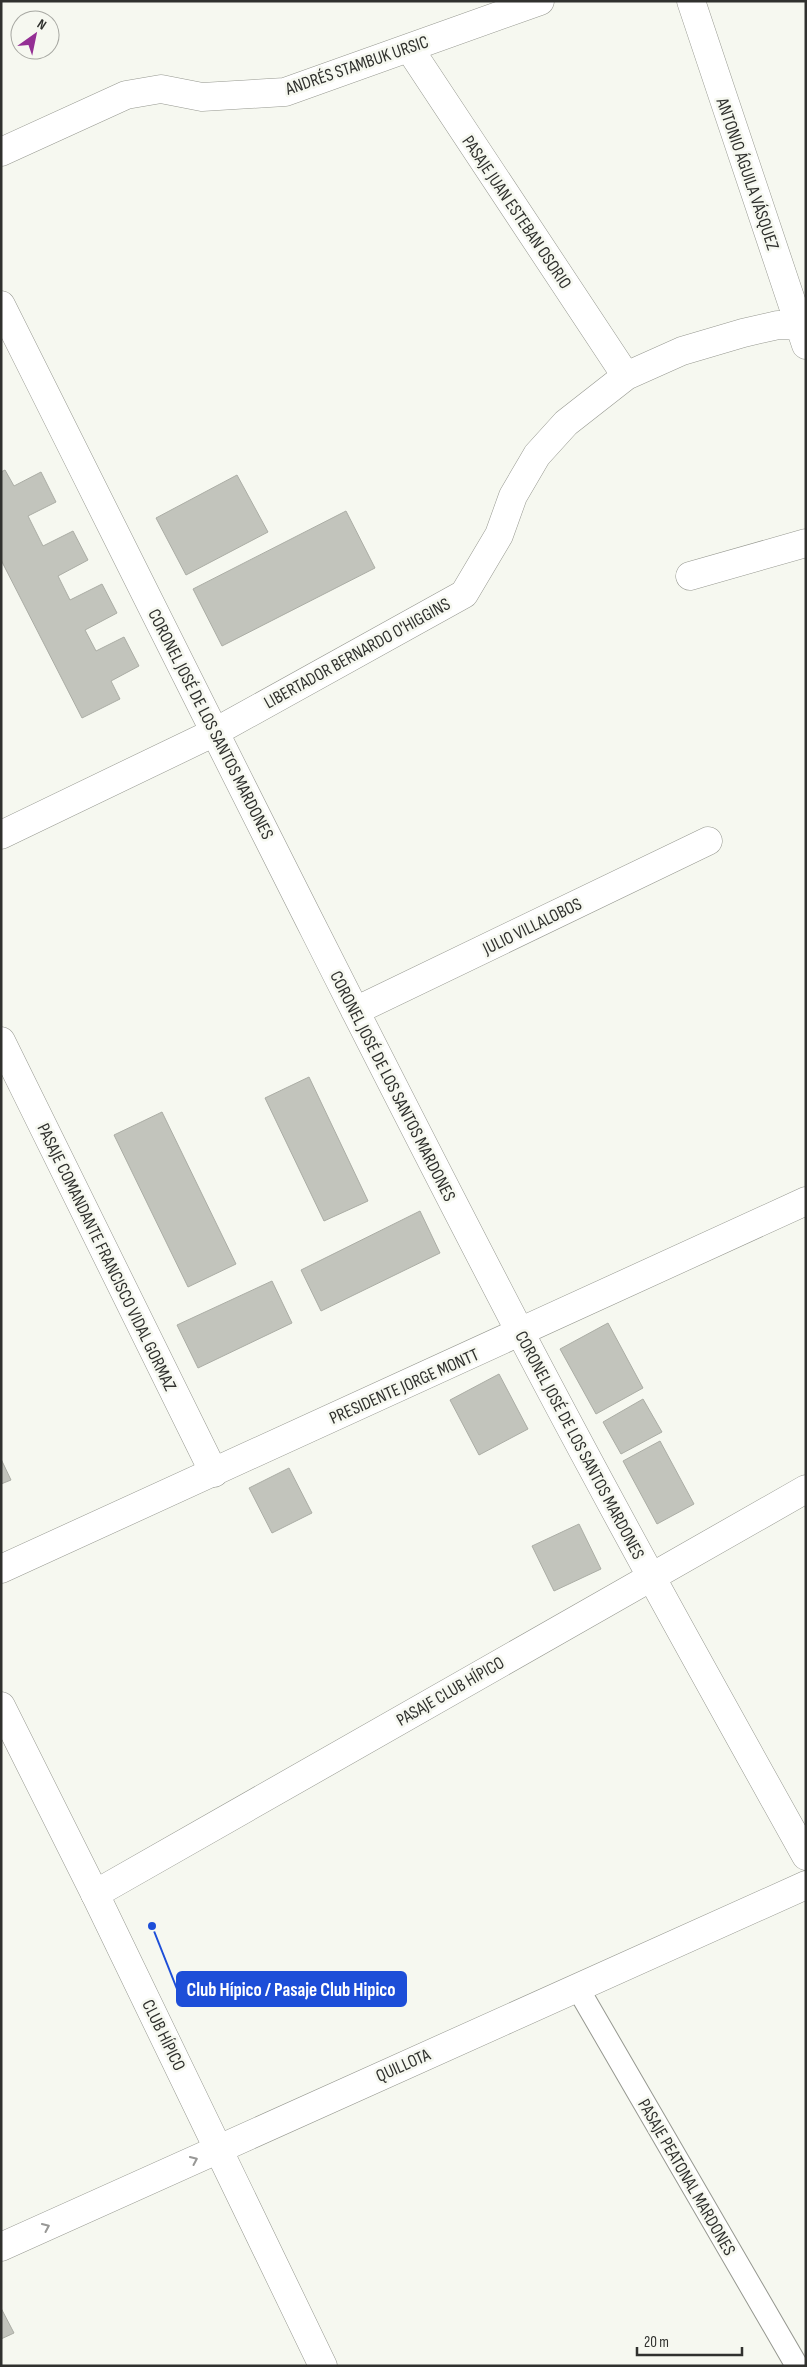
<svg xmlns="http://www.w3.org/2000/svg" width="807" height="2367" viewBox="0 0 807 2367" font-family="'Sofia Sans Condensed',sans-serif">
  <rect width="100%" height="100%" fill="#f6f8f0"/>
  <path fill="#c2c4bc" stroke="#abada5" d="M5 470 14 486 41 472 56 502 28 516 43 546 73 531 88 560 58 576 70 600 102 584 117 613 85 630 96 651 124 637 139 666 111 681 120 699 82 718 1 560V472Z
    M237 475 268 532 186 575 156 518Z
    M346 511 375 568 222 646 193 589Z
    M309 1077 368 1201 324 1221 265 1098Z
    M162 1112 236 1264 188 1287 114 1135Z
    M420 1211 440 1253 321 1311 301 1270Z
    M272 1281 292 1323 198 1368 177 1325Z
    M608 1323 643 1388 596 1414 560 1349Z
    M499 1374 528 1429 479 1455 450 1400Z
    M643 1399 662 1432 621 1454 603 1422Z
    M660 1441 694 1504 657 1524 623 1461Z
    M1 1459 11 1480 1 1484Z
    M289 1468 312 1513 272 1533 249 1488Z
    M579 1524 601 1569 554 1591 532 1546Z
    M1 2308 14 2333 1 2339Z"/>
  <g fill="none" stroke-linecap="round" stroke-linejoin="round">
    <g stroke="#969890" stroke-width="24">
      <path id="pedestrian" d="M577 1987 797 2366"/>
    </g>
    <g stroke="#969890" stroke-width="29">
      <path id="minor" d="M691 1 806 345
        M409 48 626 376
        M1 152 126 95 161 89 202 97 285 92 540 1
        M1 305C173 648 343 992 520 1332 612 1508 709 1682 806 1856
        M690 576 806 543
        M1 835 215 732 464 594 499 535 513 496 537 455 566 423 626 376 682 351 743 333 778 325 806 326
        M355 1011 708 841
        M1 1041 214 1473
        M95 1894 806 1489
        M1 2247 806 1885"/>
    </g>
    <g stroke="#969890" stroke-width="29">
      <path id="tertiary" d="M1 1706 95 1894 323 2366"/>
    </g>
    <g stroke="#969890" stroke-width="29">
      <path id="secondary" d="M1 1569 806 1201"/>
    </g>
    <use href="#pedestrian" stroke="#fff" stroke-width="22"/>
    <use href="#minor" stroke="#fff" stroke-width="28"/>
    <use href="#tertiary" stroke="#fff" stroke-width="28"/>
    <use href="#secondary" stroke="#fff" stroke-width="28"/>
  </g>
  <defs><path id="oneway-chevron" d="M-2-3.5L2.5 0L-2 3.5" fill="none" stroke-width="1.6" stroke-linecap="round" stroke-linejoin="round" transform="scale(1.25)"/></defs>
  <g stroke="#989896">
    <use href="#oneway-chevron" transform="translate(194 2160) rotate(-24)"/>
    <use href="#oneway-chevron" transform="translate(46 2227) rotate(-24)"/>
  </g>
  <g text-anchor="middle" stroke-width="5" stroke-linejoin="round" paint-order="stroke">
    <g font-size="18" fill="#30312e" stroke="#f6f8f0">
      <text transform="translate(357 65) rotate(-19)" y="6">ANDRÉS STAMBUK URSIC</text>
      <text transform="translate(748 174) rotate(71)" y="6">ANTONIO ÁGUILA VÁSQUEZ</text>
      <text transform="translate(517 212) rotate(56)" y="6">PASAJE JUAN ESTEBAN OSORIO</text>
      <text transform="translate(357 653) rotate(-29)" y="6">LIBERTADOR BERNARDO O'HIGGINS</text>
      <text transform="translate(211 724) rotate(63)" y="6">CORONEL JOSÉ DE LOS SANTOS MARDONES</text>
      <text transform="translate(532 926) rotate(-26)" y="6">JULIO VILLALOBOS</text>
      <text transform="translate(393 1086) rotate(63)" y="6">CORONEL JOSÉ DE LOS SANTOS MARDONES</text>
      <text transform="translate(107 1257) rotate(64)" y="6">PASAJE COMANDANTE FRANCISCO VIDAL GORMAZ</text>
      <text transform="translate(404 1386) rotate(-24)" y="6">PRESIDENTE JORGE MONTT</text>
      <text transform="translate(580 1445) rotate(62)" y="6">CORONEL JOSÉ DE LOS SANTOS MARDONES</text>
      <text transform="translate(450 1691) rotate(-30)" y="6">PASAJE CLUB HÍPICO</text>
      <text transform="translate(164 2035) rotate(64)" y="6">CLUB HÍPICO</text>
      <text transform="translate(403 2065) rotate(-24)" y="6">QUILLOTA</text>
      <text transform="translate(687 2177) rotate(60)" y="6">PASAJE PEATONAL MARDONES</text>
    </g>
  </g>
  <path fill="none" stroke="#1d4ed8" stroke-width="2" d="M152 1926L177 1989"/>
  <circle fill="#1d4ed8" stroke="#f6f8f0" stroke-width="2" cx="152" cy="1926" r="5"/>
  <rect fill="#1d4ed8" stroke="#1d4ed8" stroke-width="2" x="177" y="1972" width="229" height="34" rx="5"/>
  <g font-size="19" text-anchor="middle" font-weight="bold" fill="#fff">
    <text x="291" y="1996">Club Hípico / Pasaje Club Hipico</text>
  </g>
  <rect width="807" height="2367" fill="none" stroke="#30312e" stroke-width="5"/>
  <g transform="translate(35 35) rotate(33)"><circle r="24" fill="#f6f8f0" stroke="#a7a8a2"/>
  <path d="M0-4L9 19L0 12L-9 19Z" fill="#942f94"/>
  <text y="-8" font-size="14" font-weight="bold" text-anchor="middle" fill="#30312e">N</text>
  </g>
  <path d="M637 2347v8h105v-8" fill="none" stroke="#30312e" stroke-width="2.5"/>
  <text x="644" y="2347" font-size="15" fill="#30312e" stroke="#f6f8f0" stroke-width="4" paint-order="stroke">20 m</text>
</svg>
